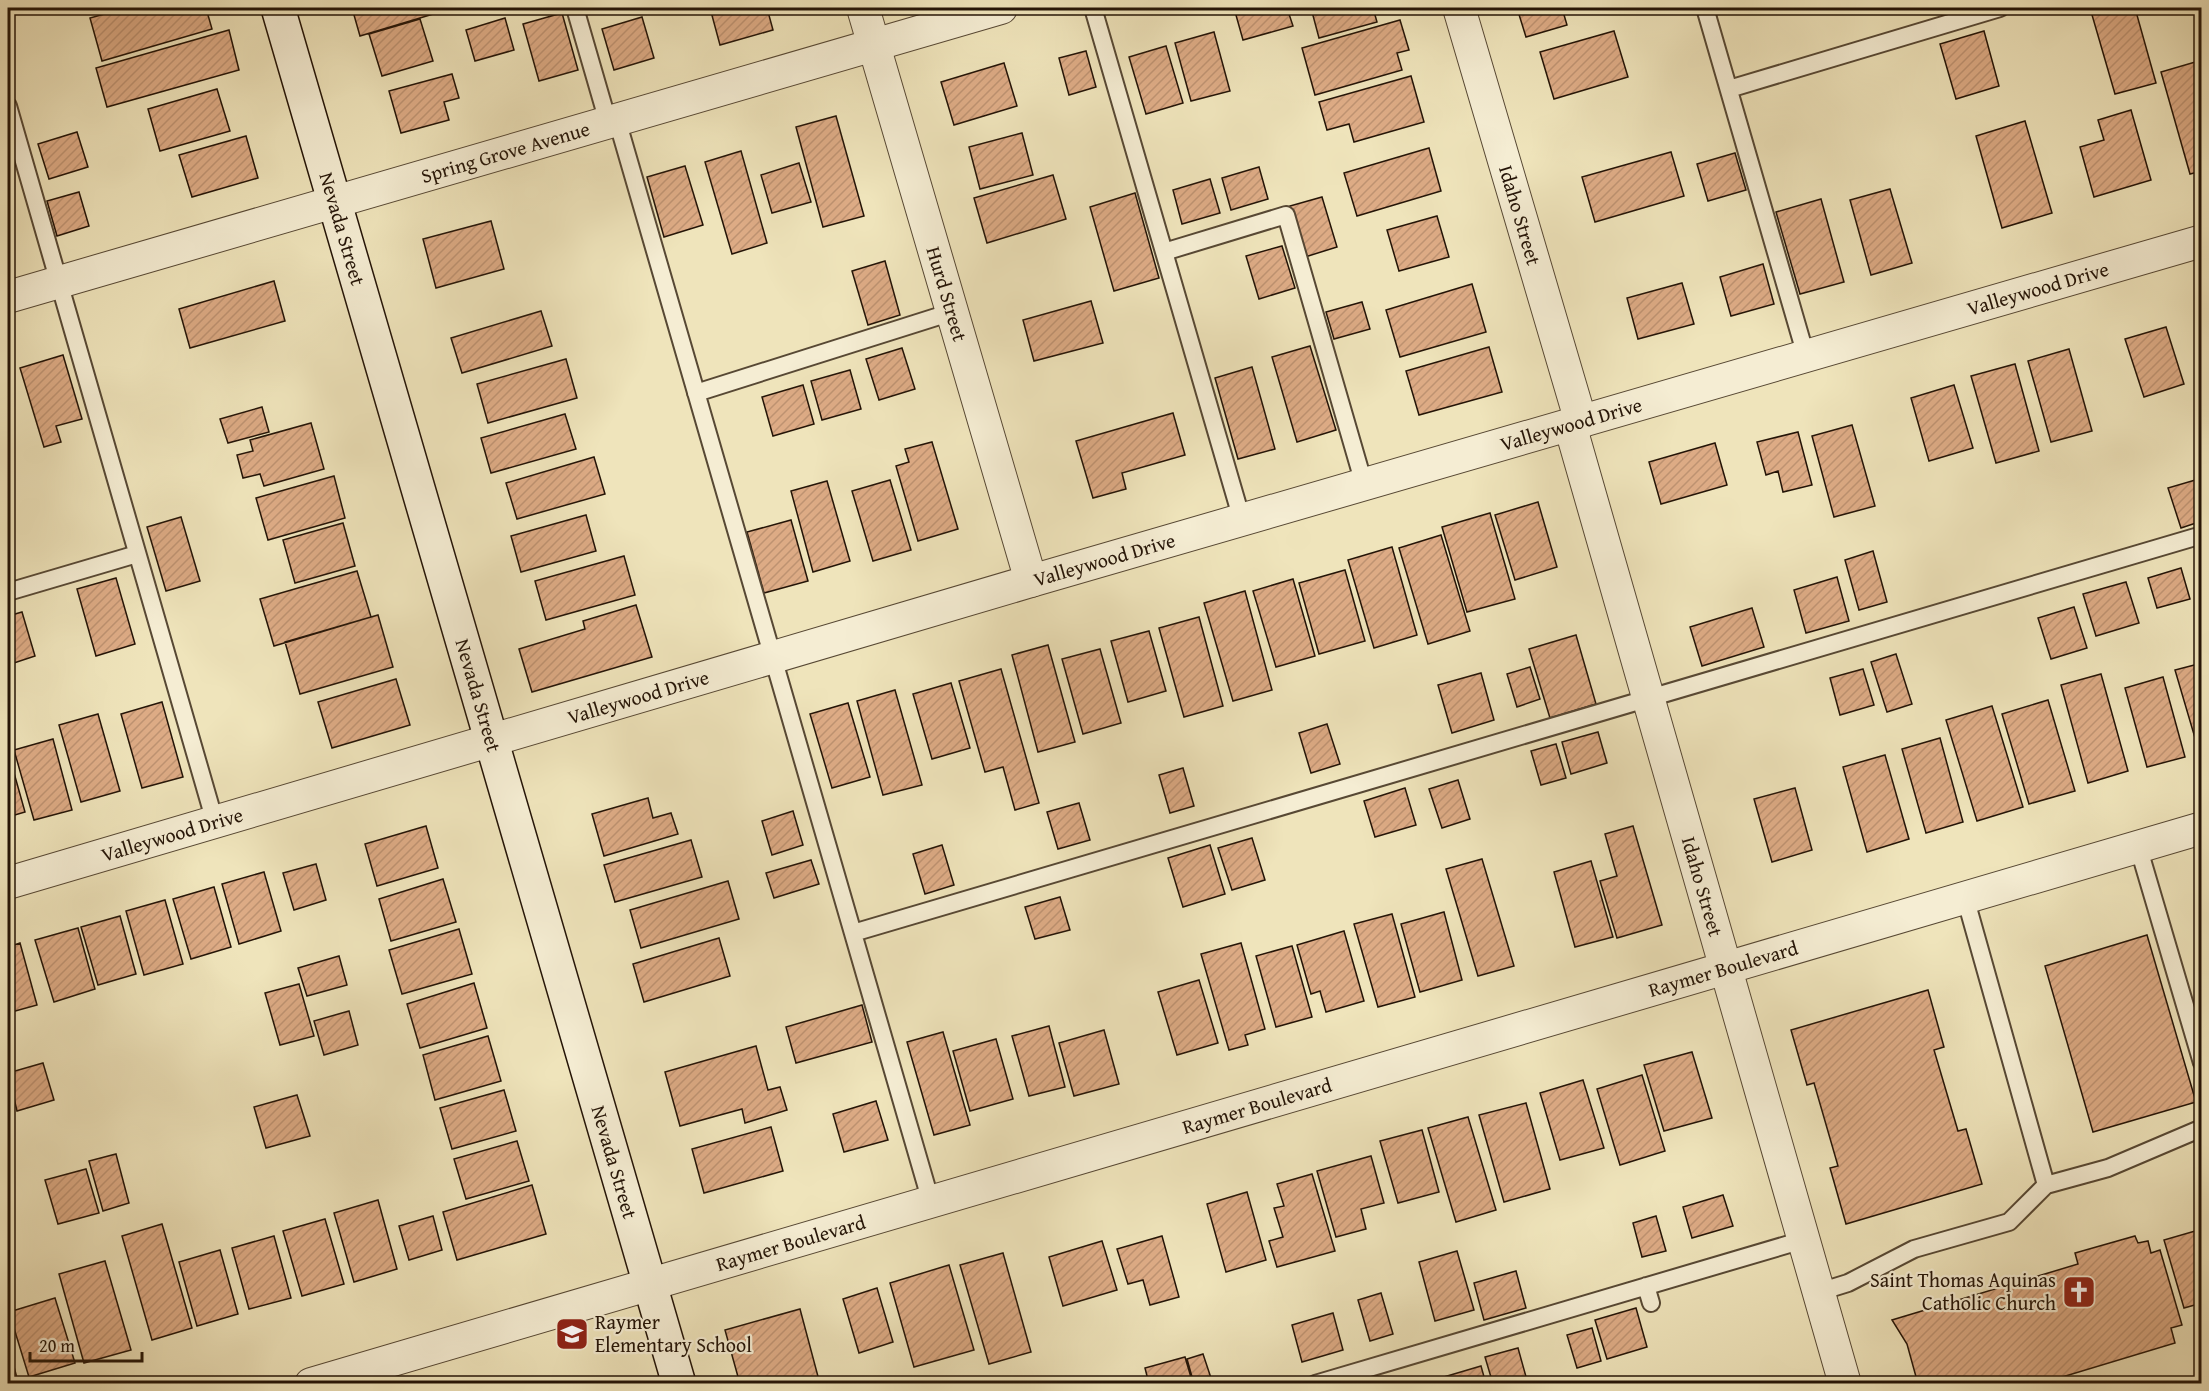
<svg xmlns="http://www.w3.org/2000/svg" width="2209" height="1391" viewBox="0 0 2209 1391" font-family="'Gentium Book Plus',serif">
  <defs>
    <pattern id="building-hatch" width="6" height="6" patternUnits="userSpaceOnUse" patternTransform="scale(1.5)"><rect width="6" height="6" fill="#ddab85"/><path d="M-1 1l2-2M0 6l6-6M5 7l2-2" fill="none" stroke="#be9271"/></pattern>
  </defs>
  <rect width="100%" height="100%" fill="#efe4bb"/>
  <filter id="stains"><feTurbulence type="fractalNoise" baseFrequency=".00333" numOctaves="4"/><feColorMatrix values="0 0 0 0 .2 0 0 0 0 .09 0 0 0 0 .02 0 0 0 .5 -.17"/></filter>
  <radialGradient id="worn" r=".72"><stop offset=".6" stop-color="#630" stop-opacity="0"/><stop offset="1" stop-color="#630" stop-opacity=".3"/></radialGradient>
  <path fill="url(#building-hatch)" stroke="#241407" stroke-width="1.5" d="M126 8H206L212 29 102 61 90 18Z
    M352 8H439L440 12 360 36Z
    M710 8H767L773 30 720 45Z
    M1234 8H1287L1293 26 1243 40Z
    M1311 8H1373L1377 22 1319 38Z
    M1517 8H1562L1567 25 1526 37Z
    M2090 8H2135L2156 83 2115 94Z
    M562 13 578 70 539 81 523 24Z
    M642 17 654 58 614 70 602 29Z
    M505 18 514 50 475 61 466 30Z
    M420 19 433 61 382 76 369 34Z
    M1400 20 1409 50 1397 53 1402 70 1315 95 1302 48Z
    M229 30 239 70 107 107 96 68Z
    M1614 31 1628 77 1554 99 1540 52Z
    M1984 31 1999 86 1956 99 1940 44Z
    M1214 32 1230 91 1191 101 1175 43Z
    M1166 46 1183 103 1146 114 1129 57Z
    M1086 51 1096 87 1069 95 1059 58Z
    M2202 60V171L2190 174 2161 72Z
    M1004 63 1017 106 954 125 941 82Z
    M452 74 459 98 444 102 449 120 401 133 389 91Z
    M1411 76 1424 122 1354 142 1349 124 1327 130 1319 102Z
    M217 89 230 131 160 151 148 109Z
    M2131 110 2151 180 2094 197 2080 147 2104 140 2098 120Z
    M836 116 864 216 823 227 796 127Z
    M2025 121 2052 213 2002 228 1976 136Z
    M77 132 88 167 49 179 38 144Z
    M1022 133 1033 175 980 189 969 147Z
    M246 136 258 178 192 197 179 155Z
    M1429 148 1441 191 1357 216 1344 173Z
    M741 151 767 243 732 254 705 162Z
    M1671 152 1684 196 1595 222 1582 177Z
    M1735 153 1746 190 1708 201 1697 164Z
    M799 163 811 202 772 213 761 175Z
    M685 166 703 225 664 237 647 177Z
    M1259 167 1268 199 1231 210 1222 178Z
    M1053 175 1066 219 987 243 974 198Z
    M1210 179 1220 213 1182 224 1173 190Z
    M1890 189 1912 263 1871 275 1850 200Z
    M79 192 89 226 57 236 47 201Z
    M1135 193 1159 278 1114 291 1090 207Z
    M1322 197 1337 247 1305 257 1290 206Z
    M1821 199 1844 282 1800 294 1776 212Z
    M1437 216 1449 257 1399 271 1387 230Z
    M491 221 504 269 436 288 423 239Z
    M1282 246 1295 288 1259 299 1246 256Z
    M885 261 900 315 868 325 852 271Z
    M1763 264 1774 304 1731 316 1720 277Z
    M274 281 285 321 190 348 179 309Z
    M1682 283 1694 324 1638 339 1627 298Z
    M1472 284 1486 332 1400 357 1386 310Z
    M1091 301 1103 343 1034 361 1023 320Z
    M1362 302 1370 329 1334 339 1326 312Z
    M541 311 552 346 462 373 451 338Z
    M2166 327 2184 384 2144 397 2125 339Z
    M1310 346 1336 430 1297 442 1272 357Z
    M1489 347 1502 392 1419 415 1406 371Z
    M902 348 915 389 879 400 866 359Z
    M2069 349 2092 431 2051 442 2028 361Z
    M63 355 82 419 56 426 61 442 44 447 20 368Z
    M566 359 577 398 488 423 477 384Z
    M2015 364 2039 451 1996 463 1971 376Z
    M1252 367 1275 449 1238 459 1215 378Z
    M850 370 861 409 822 420 811 381Z
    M803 385 814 424 773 436 762 397Z
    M1954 385 1973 448 1929 461 1911 398Z
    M262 407 269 432 228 443 220 419Z
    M1173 413 1185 455 1122 473 1126 489 1093 498 1076 441Z
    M565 414 576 449 491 473 481 438Z
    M311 423 324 469 264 486 260 474 243 478 237 455 253 451 250 440Z
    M1852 425 1875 506 1834 517 1812 436Z
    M1798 432 1812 485 1783 492 1778 471 1766 475 1757 442Z
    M932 442 958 529 918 541 896 466 909 462 905 449Z
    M1715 443 1727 485 1661 504 1649 462Z
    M594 457 605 494 517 519 506 483Z
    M334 476 345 518 268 540 256 498Z
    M2202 478V521L2181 528 2168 488Z
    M890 480 911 550 873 561 852 491Z
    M827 481 850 561 813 572 791 491Z
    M1538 502 1557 567 1515 580 1495 515Z
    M1490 513 1515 599 1467 612 1442 527Z
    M586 515 596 551 521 572 511 536Z
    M181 517 200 581 166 591 147 527Z
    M791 520 808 581 764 593 747 532Z
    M343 523 355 566 295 583 283 540Z
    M1441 535 1470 631 1428 644 1399 548Z
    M1392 547 1417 635 1374 648 1348 560Z
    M1873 551 1887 602 1859 610 1845 560Z
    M624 556 635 595 546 620 535 581Z
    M2181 568 2190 599 2157 608 2148 578Z
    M1345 570 1365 641 1319 654 1299 583Z
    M357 571 371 617 274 646 260 599Z
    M1837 577 1849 621 1806 633 1794 590Z
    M116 578 135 644 96 656 77 589Z
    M1293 579 1315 656 1276 667 1253 591Z
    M2126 582 2139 623 2096 636 2083 594Z
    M1245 591 1272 690 1233 701 1204 603Z
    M636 605 652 657 532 692 519 649 585 629 583 621Z
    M2074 607 2087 648 2051 659 2038 618Z
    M1752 608 1764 647 1702 666 1690 627Z
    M22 612 35 656 8 665V616Z
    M378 615 393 667 300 694 285 642Z
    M1199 617 1223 706 1184 717 1159 628Z
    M1149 631 1166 691 1128 702 1111 641Z
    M1576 635 1596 704 1550 718 1529 649Z
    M1048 645 1075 742 1038 752 1012 655Z
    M1100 649 1121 723 1083 734 1062 659Z
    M1896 654 1912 704 1887 712 1871 662Z
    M2202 663V754L2200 755 2175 670Z
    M1530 667 1540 699 1517 707 1507 674Z
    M1001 669 1039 803 1015 810 1003 767 985 772 959 681Z
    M1863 669 1874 705 1840 715 1830 678Z
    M1481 673 1494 720 1452 733 1438 685Z
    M2101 674 2128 771 2088 783 2061 685Z
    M2163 677 2185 757 2147 767 2125 688Z
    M396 679 410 725 332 748 318 702Z
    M951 683 970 748 932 759 913 694Z
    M895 690 922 785 883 795 857 701Z
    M2048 700 2075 791 2029 804 2002 714Z
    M162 702 183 777 142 788 121 714Z
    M848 703 870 777 832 788 810 714Z
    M1992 706 2023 807 1977 821 1946 720Z
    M98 714 120 791 81 802 59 725Z
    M1327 724 1340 764 1311 773 1299 733Z
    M1598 732 1607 763 1571 774 1562 742Z
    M1940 738 1963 822 1926 833 1902 749Z
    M53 739 72 810 34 820 14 750Z
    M1556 744 1566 778 1541 785 1531 751Z
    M9 755 25 812 8 817V756Z
    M1885 755 1909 839 1867 852 1843 767Z
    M1183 768 1194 806 1170 813 1159 775Z
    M1458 780 1470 819 1442 828 1429 789Z
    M1405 788 1416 825 1375 837 1364 801Z
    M1795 788 1812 850 1772 862 1754 799Z
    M648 798 653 818 671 813 678 834 604 856 592 814Z
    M1079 803 1090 840 1058 849 1047 812Z
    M793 811 803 845 772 855 762 821Z
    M426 826 438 868 377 886 365 844Z
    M1633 826 1662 925 1617 938 1600 881 1617 876 1605 834Z
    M1252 838 1265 880 1232 890 1218 848Z
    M691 840 702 877 615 902 604 865Z
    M942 845 954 885 925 894 913 854Z
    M1210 845 1225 894 1183 907 1168 858Z
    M1482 859 1514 966 1478 976 1446 869Z
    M811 860 819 884 774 898 766 873Z
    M1591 861 1613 937 1575 947 1554 872Z
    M316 864 326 900 294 910 283 873Z
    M264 872 281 931 239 944 222 884Z
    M443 879 456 922 391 941 379 899Z
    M728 881 739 919 641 948 630 910Z
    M214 887 231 947 191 959 173 899Z
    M1060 897 1070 930 1035 939 1025 907Z
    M165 900 183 964 144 975 126 911Z
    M1444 912 1462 980 1420 992 1401 924Z
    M1392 914 1415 997 1378 1007 1354 924Z
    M120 916 136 974 98 985 81 927Z
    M78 928 95 989 54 1002 35 940Z
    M459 929 472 974 402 994 389 950Z
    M1344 931 1364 1001 1326 1012 1320 991 1311 994 1297 945Z
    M2147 935 2196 1102 2093 1132 2045 966Z
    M719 938 730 976 644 1002 633 964Z
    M20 943 37 1005 8 1013V947Z
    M1241 943 1265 1029 1245 1035 1248 1045 1229 1050 1201 954Z
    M1292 946 1312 1017 1276 1027 1256 956Z
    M339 956 347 985 307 996 298 968Z
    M1199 980 1218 1043 1177 1055 1158 992Z
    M474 983 487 1028 420 1048 407 1004Z
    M299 984 314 1036 280 1045 265 993Z
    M1928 990 1944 1047 1934 1050 1958 1131 1966 1129 1982 1184 1846 1224 1830 1168 1838 1166 1814 1083 1807 1085 1791 1030Z
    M862 1005 872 1042 796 1063 786 1027Z
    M349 1011 358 1045 324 1055 314 1021Z
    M1049 1026 1065 1087 1029 1096 1012 1036Z
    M1104 1030 1119 1084 1074 1096 1059 1043Z
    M943 1032 970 1125 934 1135 907 1042Z
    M488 1036 501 1081 435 1100 423 1055Z
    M996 1039 1013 1099 970 1111 953 1051Z
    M756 1046 768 1090 780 1087 787 1110 745 1123 742 1109 680 1126 665 1072Z
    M1692 1052 1712 1118 1664 1131 1644 1065Z
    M43 1063 54 1100 17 1111 8 1073Z
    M1642 1075 1665 1151 1620 1165 1597 1089Z
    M1583 1080 1604 1148 1560 1160 1540 1093Z
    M504 1090 516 1131 452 1149 440 1108Z
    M297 1095 310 1136 266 1148 254 1107Z
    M876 1101 888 1140 844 1152 833 1114Z
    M1526 1103 1550 1189 1504 1202 1479 1115Z
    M1468 1117 1496 1210 1456 1222 1428 1128Z
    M771 1127 783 1171 704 1193 692 1149Z
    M1422 1130 1439 1192 1398 1203 1380 1141Z
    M517 1141 529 1181 466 1199 454 1159Z
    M116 1154 129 1203 103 1211 89 1161Z
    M1371 1156 1384 1203 1361 1209 1366 1229 1336 1237 1317 1171Z
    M86 1169 99 1213 58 1224 45 1180Z
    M1312 1174 1335 1251 1277 1267 1269 1241 1283 1237 1274 1208 1284 1206 1277 1184Z
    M532 1185 546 1234 457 1260 443 1212Z
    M1247 1192 1266 1260 1226 1272 1207 1204Z
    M1723 1195 1733 1226 1692 1238 1683 1207Z
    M378 1200 397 1269 354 1282 334 1213Z
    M433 1216 442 1250 409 1260 399 1226Z
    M1656 1216 1666 1251 1642 1257 1633 1223Z
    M325 1219 344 1284 302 1296 283 1231Z
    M162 1224 192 1328 152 1340 122 1236Z
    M2202 1229V1303L2184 1308 2164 1240Z
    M274 1236 291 1298 249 1309 232 1248Z
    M1162 1236 1179 1297 1150 1305 1143 1280 1128 1284 1117 1249Z
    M2135 1236 2138 1243 2148 1241 2151 1253 2160 1250 2182 1325 2171 1328 2175 1343 2039 1384H1918L1907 1344 1892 1320 2078 1264 2075 1253Z
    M1102 1241 1117 1290 1063 1306 1049 1257Z
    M220 1250 238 1314 197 1326 179 1262Z
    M1457 1251 1474 1310 1435 1321 1419 1262Z
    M1003 1253 1031 1352 989 1364 960 1265Z
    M105 1261 131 1350 84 1363 59 1274Z
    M949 1265 974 1350 914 1367 890 1283Z
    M1516 1271 1526 1308 1484 1320 1474 1283Z
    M877 1288 893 1342 859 1353 843 1299Z
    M1381 1293 1393 1334 1370 1341 1358 1300Z
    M55 1298 75 1363 29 1377 9 1312Z
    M1636 1308 1647 1347 1607 1359 1595 1320Z
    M800 1309 820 1384H740L725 1330Z
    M1333 1313 1343 1350 1302 1362 1292 1325Z
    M1592 1328 1601 1361 1577 1368 1567 1335Z
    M8 1344 17 1378 8 1381Z
    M1518 1348 1528 1384H1493L1485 1357Z
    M1203 1354 1213 1384H1194L1187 1359Z
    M1185 1357 1193 1384H1149L1145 1368Z
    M1481 1366 1486 1384H1439L1437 1379Z"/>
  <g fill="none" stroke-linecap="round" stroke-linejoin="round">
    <g stroke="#574834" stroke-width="20">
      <path id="lane" d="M575 8 608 122
        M1093 8 1242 520
        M1705 8 1806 356
        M1729 89 2000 8
        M8 106 215 822
        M617 120 931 1202
        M1164 252 1286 215 1364 484
        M696 393 952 312
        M8 592 137 554
        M2138 846 2202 1063
        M853 933 2202 535
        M2046 1185 2108 1168 2202 1128
        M1646 1286 1651 1303
        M1819 1292 1848 1283 1914 1249 2009 1222 2046 1185 1965 897
        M1315 1384 1803 1240"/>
    </g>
    <g stroke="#574834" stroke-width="34">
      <g id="street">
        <path id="s1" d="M863 8 1031 581"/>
        <path id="s2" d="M1459 8 1581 422"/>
        <path id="s3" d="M8 297 1001 8"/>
        <path id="s4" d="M1570 425 1845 1384"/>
        <path id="s5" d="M8 883 1031 581 2202 241"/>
        <path id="s6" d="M311 1384 2202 828"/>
      </g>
    </g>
    <g stroke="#241407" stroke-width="36">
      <g id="secondary">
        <path id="s7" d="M278 8 679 1384"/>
      </g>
    </g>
    <use href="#lane" stroke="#f5edd3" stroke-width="16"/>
    <use href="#street" stroke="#f5edd3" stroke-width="32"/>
    <use href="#secondary" stroke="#f5edd3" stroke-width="33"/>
  </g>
  <defs>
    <g id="church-square" transform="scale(1.725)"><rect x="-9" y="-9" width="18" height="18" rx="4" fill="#8f2418" stroke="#f5edd3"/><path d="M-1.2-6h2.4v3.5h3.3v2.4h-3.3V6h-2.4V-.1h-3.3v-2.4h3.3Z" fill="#fff"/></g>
    <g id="school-square" transform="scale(1.725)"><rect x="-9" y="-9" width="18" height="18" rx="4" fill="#8f2418" stroke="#f5edd3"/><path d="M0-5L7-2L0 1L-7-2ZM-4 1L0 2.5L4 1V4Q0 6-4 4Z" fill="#fff"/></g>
  </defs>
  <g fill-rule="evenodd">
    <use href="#church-square" x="2079" y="1292"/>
    <use href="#school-square" x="572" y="1334"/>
  </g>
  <g text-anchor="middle" stroke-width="4.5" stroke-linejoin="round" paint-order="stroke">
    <g font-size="20" fill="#241407" stroke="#f5edd3">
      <text dy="7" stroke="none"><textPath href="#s3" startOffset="518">Spring Grove Avenue</textPath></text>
      <text dy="7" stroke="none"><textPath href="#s2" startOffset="216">Idaho Street</textPath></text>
      <text dy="7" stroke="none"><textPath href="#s7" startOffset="230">Nevada Street</textPath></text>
      <text dy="7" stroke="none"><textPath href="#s5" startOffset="2115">Valleywood Drive</textPath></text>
      <text dy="7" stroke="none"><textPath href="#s1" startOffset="298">Hurd Street</textPath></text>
      <text dy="7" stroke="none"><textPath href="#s5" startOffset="1629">Valleywood Drive</textPath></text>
      <text dy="7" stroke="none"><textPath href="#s5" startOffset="1143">Valleywood Drive</textPath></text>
      <text dy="7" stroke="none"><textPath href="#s7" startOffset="716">Nevada Street</textPath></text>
      <text dy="7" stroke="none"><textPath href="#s5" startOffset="657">Valleywood Drive</textPath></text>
      <text dy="7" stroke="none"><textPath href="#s5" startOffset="171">Valleywood Drive</textPath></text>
      <text dy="7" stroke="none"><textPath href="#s4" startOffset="480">Idaho Street</textPath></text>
      <text dy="7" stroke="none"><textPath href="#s6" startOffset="1472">Raymer Boulevard</textPath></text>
      <text dy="7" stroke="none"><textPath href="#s6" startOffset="986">Raymer Boulevard</textPath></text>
      <text dy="7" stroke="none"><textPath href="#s7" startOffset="1202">Nevada Street</textPath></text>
      <text dy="7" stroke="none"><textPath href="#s6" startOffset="500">Raymer Boulevard</textPath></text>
    </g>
    <g font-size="20" fill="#241407" stroke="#f5edd3" text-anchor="end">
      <text x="2056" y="1287">Saint Thomas Aquinas<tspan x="2056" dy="23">Catholic Church</tspan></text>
      <text x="595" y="1329" text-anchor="start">Raymer<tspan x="595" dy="23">Elementary School</tspan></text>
    </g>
  </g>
  <rect width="2209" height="1391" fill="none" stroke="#efe4bb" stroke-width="30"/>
  <rect x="9" y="9" width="2191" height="1373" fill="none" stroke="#241407" stroke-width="3"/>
  <rect x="15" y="15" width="2179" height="1361" fill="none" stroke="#241407" stroke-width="1.5"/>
  <path d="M30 1352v9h112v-9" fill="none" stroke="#241407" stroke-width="3"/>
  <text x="39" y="1352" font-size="18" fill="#241407" stroke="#f5edd3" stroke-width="4.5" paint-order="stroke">20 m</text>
  <rect width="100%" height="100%" filter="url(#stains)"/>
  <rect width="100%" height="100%" fill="url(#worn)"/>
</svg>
